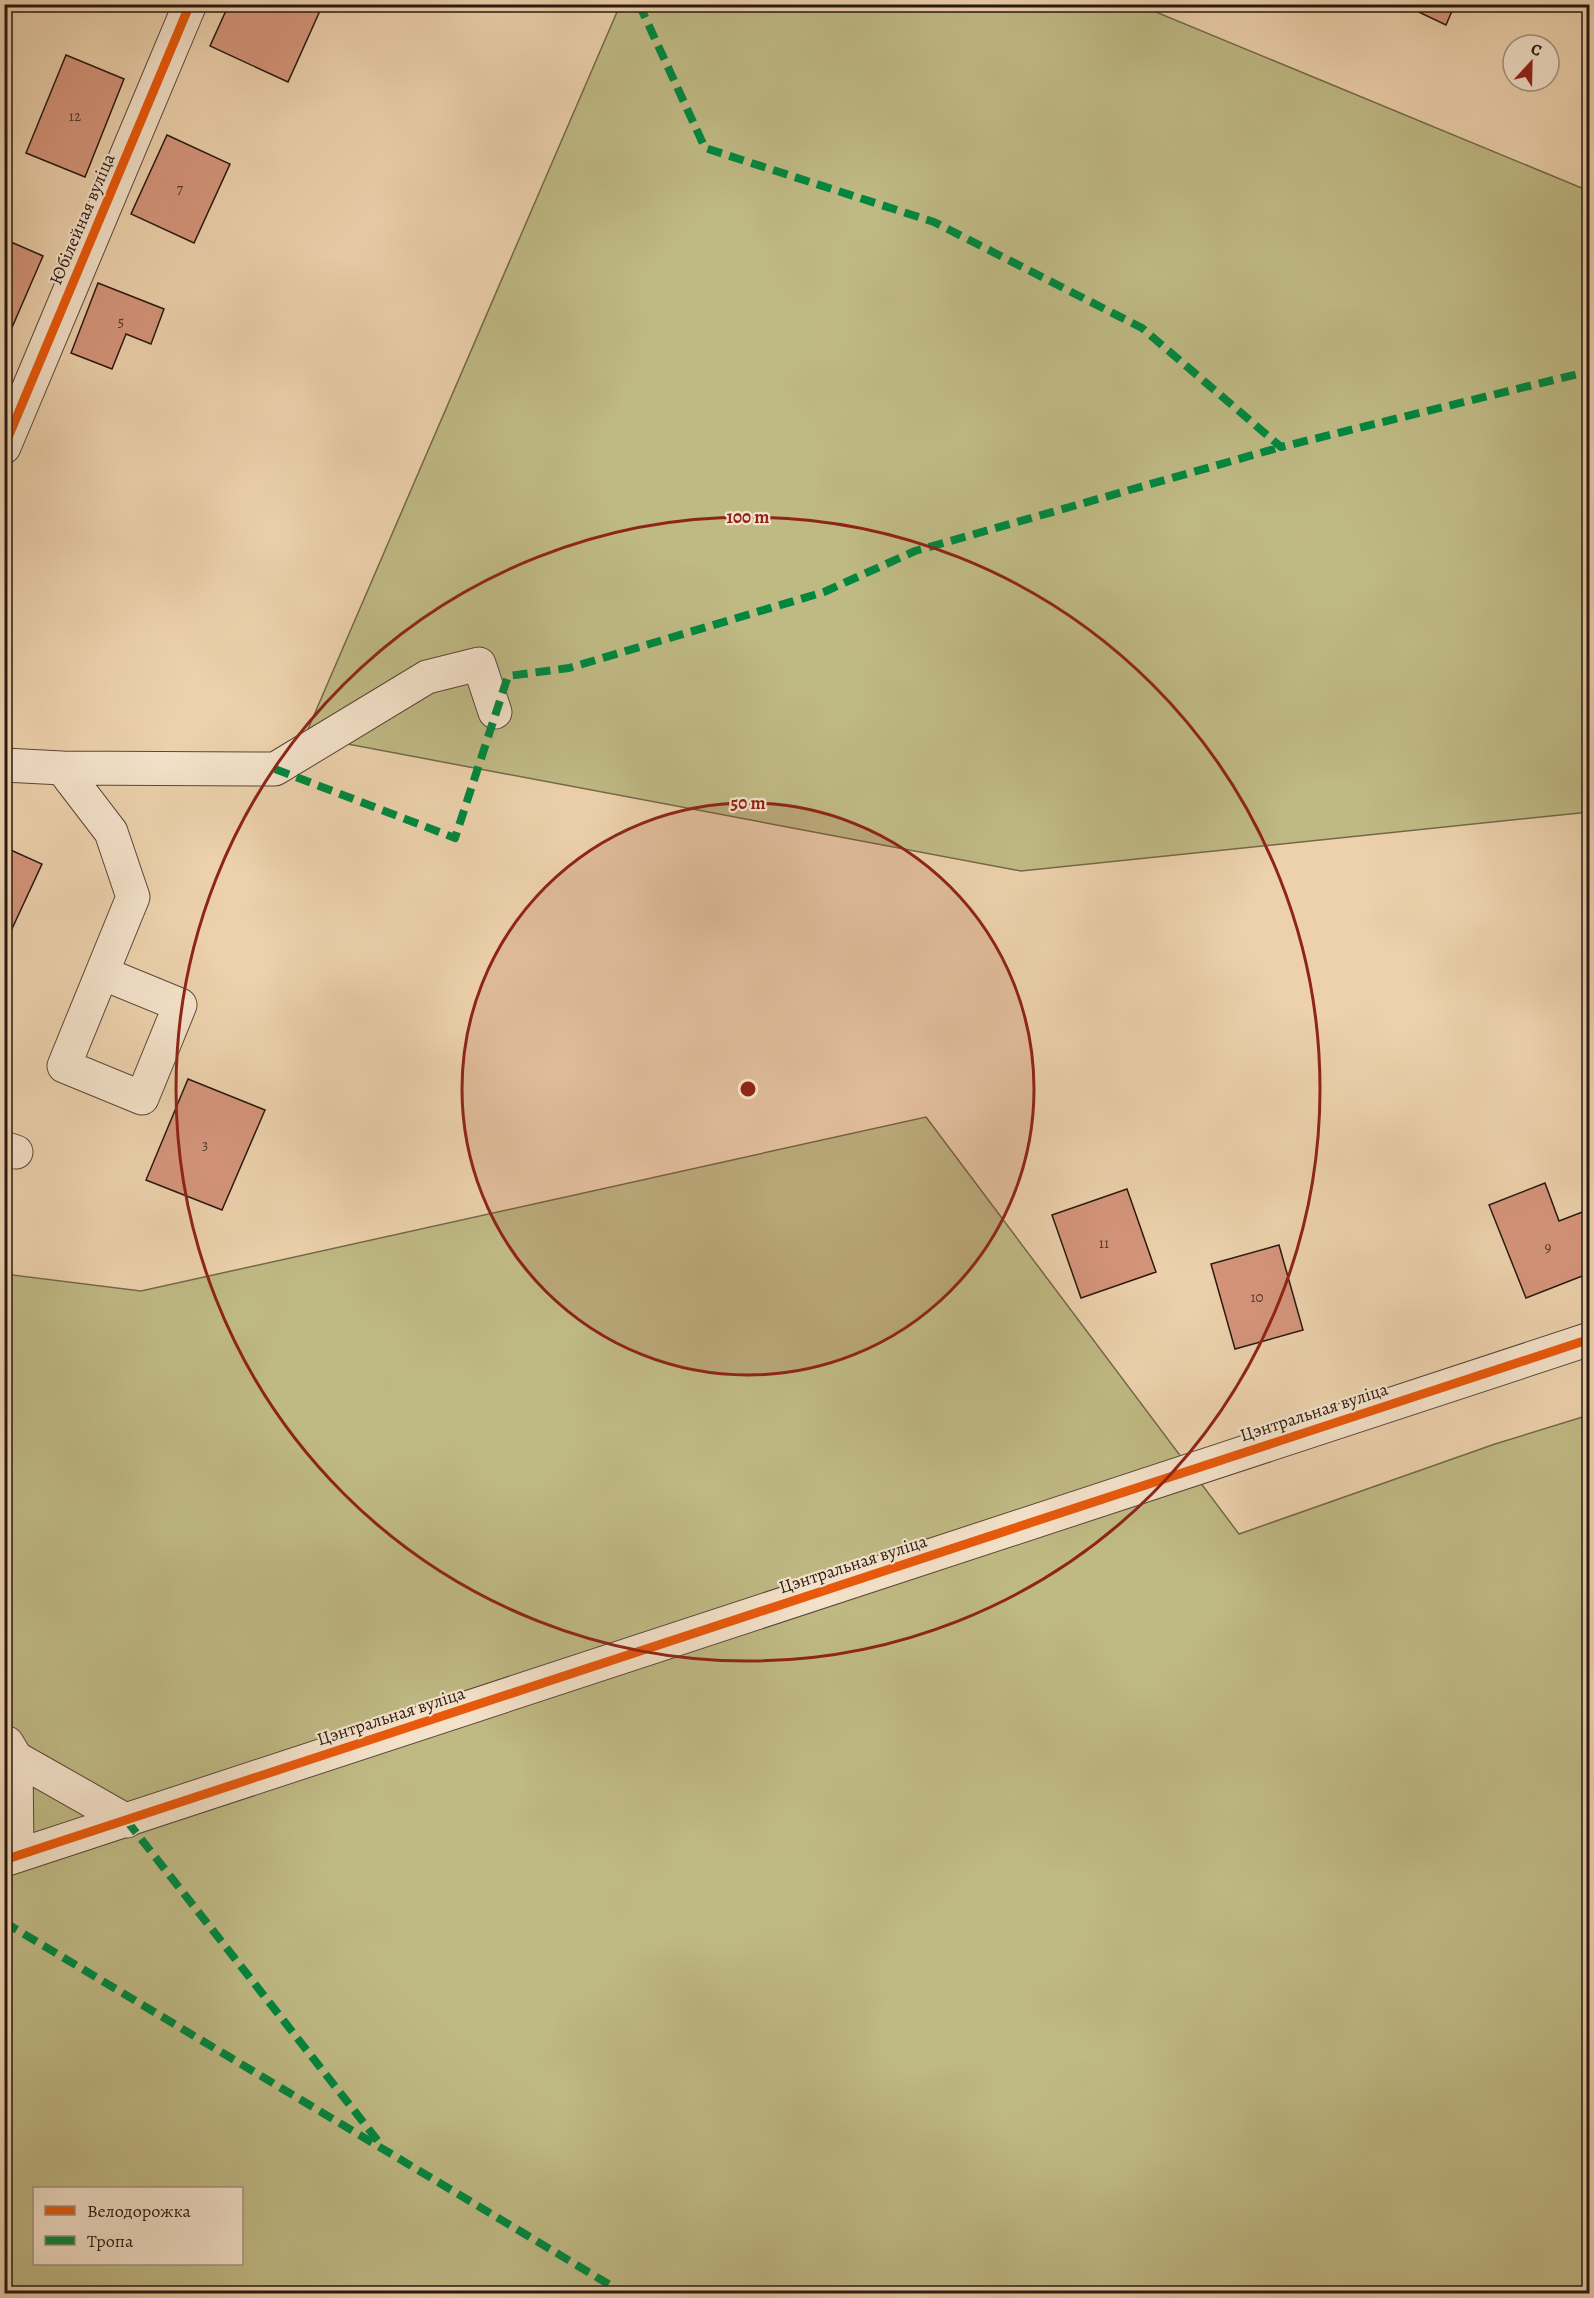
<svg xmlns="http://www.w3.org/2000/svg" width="1594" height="2298" viewBox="0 0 1594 2298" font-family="Alegreya,serif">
  <rect width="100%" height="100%" fill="#ecd1ac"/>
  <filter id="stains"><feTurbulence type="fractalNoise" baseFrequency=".00333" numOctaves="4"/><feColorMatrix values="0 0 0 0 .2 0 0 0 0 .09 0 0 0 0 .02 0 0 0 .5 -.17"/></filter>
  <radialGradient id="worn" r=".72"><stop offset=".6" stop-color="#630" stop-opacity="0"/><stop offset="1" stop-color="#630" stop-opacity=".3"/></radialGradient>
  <path fill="#bfb984" stroke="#74684a" stroke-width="1.5" fill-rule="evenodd" d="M620 5H1139L1589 191V812L1021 871 305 736Z
    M926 1117 1239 1534 1495 1444 1589 1415V2293L5 2294V1274L141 1291ZM34 2188H242V2264H34Z"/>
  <path fill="#d5957b" stroke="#291811" stroke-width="1.5" d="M229 4H323L288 82 210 46Z
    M1402 4H1455L1446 25Z
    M66 55 124 79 85 177 26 153Z
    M167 135 230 164 194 243 131 214Z
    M4 239 43 256 4 346Z
    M98 283 164 309 151 344 126 334 112 369 71 353Z
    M4 847 42 864 4 946Z
    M188 1079 265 1110 222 1210 146 1180Z
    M1545 1183 1559 1221 1590 1209V1273L1526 1298 1489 1205Z
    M1127 1189 1156 1272 1081 1298 1052 1215Z
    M1279 1245 1303 1330 1235 1349 1211 1264Z"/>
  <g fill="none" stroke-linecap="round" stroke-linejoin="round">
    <g stroke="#5a4638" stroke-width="35">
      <path id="minor" d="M4 447 190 4
        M4 765 62 768 111 832 133 897 64 1066 142 1098 180 1005 102 973
        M62 768 275 769 427 677 479 664 495 712
        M4 1148 16 1152
        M7 1743 16 1758 17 1855
        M16 1758 127 1821
        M4 1860 1590 1339"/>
    </g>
    <use href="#minor" stroke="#f3e1c9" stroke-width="33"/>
    <path stroke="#00873e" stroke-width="8" stroke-dasharray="15 8" stroke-linecap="butt" d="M639 4 705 148 934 222 1142 328 1281 447 1590 371
      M275 769 455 838 508 676 569 668 824 592 915 551 1281 447
      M127 1821 378 2141
      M4 1922 625 2294"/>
    <g stroke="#f3e1c9" stroke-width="13">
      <path id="cycleway" d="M4 447 190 4
        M4 1860 1590 1339"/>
    </g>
    <use href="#cycleway" stroke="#e8590c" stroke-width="9"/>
  </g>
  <circle cx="748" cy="1089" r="286" fill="#8f2418" fill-opacity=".12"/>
  <g fill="none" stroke="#8f2418" stroke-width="3">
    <circle cx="748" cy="1089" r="286"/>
    <circle cx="748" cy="1089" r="572"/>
  </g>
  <g text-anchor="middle" stroke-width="4.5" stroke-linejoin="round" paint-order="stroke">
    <g font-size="15" fill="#54372c">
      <text x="75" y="121">12</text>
      <text x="180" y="194">7</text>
      <text x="121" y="327">5</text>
      <text x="205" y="1150">3</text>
      <text x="1104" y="1248">11</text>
      <text x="1548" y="1252">9</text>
      <text x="1257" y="1302">10</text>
    </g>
    <g font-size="18" fill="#291811" stroke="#f3e1c9">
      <text transform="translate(82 219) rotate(-67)" y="6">Юбілейная вуліца</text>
      <text transform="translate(1314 1412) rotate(-18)" y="6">Цэнтральная вуліца</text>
      <text transform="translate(853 1564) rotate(-18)" y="6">Цэнтральная вуліца</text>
      <text transform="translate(391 1716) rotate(-18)" y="6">Цэнтральная вуліца</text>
    </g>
  </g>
  <circle cx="748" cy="1089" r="9" fill="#8f2418" stroke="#f3e1c9" stroke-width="3"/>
  <g font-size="18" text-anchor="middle" font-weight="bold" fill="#8f2418" stroke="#f3e1c9" stroke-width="4.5" stroke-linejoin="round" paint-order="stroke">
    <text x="748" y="523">100 m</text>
    <text x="748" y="809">50 m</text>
  </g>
  <rect width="1594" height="2298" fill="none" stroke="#ecd1ac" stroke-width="24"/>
  <rect x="6" y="6" width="1582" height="2286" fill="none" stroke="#291811" stroke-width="3"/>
  <rect x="12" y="12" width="1570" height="2274" fill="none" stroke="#291811" stroke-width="1.5"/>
  <rect x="33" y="2187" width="210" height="78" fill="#f3e1c9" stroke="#a2917f" stroke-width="1.5"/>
  <rect x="45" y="2206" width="30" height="9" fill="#e8590c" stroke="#a2917f" stroke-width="1.5"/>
  <text x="87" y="2217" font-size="18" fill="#291811">Велодорожка</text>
  <rect x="45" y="2236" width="30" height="9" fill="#00873e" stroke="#a2917f" stroke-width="1.5"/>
  <text x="87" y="2247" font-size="18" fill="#291811">Тропа</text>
  <g transform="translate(1531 63) rotate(22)"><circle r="28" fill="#f3e1c9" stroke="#a2917f" stroke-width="1.5"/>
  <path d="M0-4.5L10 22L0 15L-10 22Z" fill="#8f2418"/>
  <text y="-9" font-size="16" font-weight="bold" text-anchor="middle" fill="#291811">С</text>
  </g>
  <rect width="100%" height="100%" filter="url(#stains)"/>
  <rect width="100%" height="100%" fill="url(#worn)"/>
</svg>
